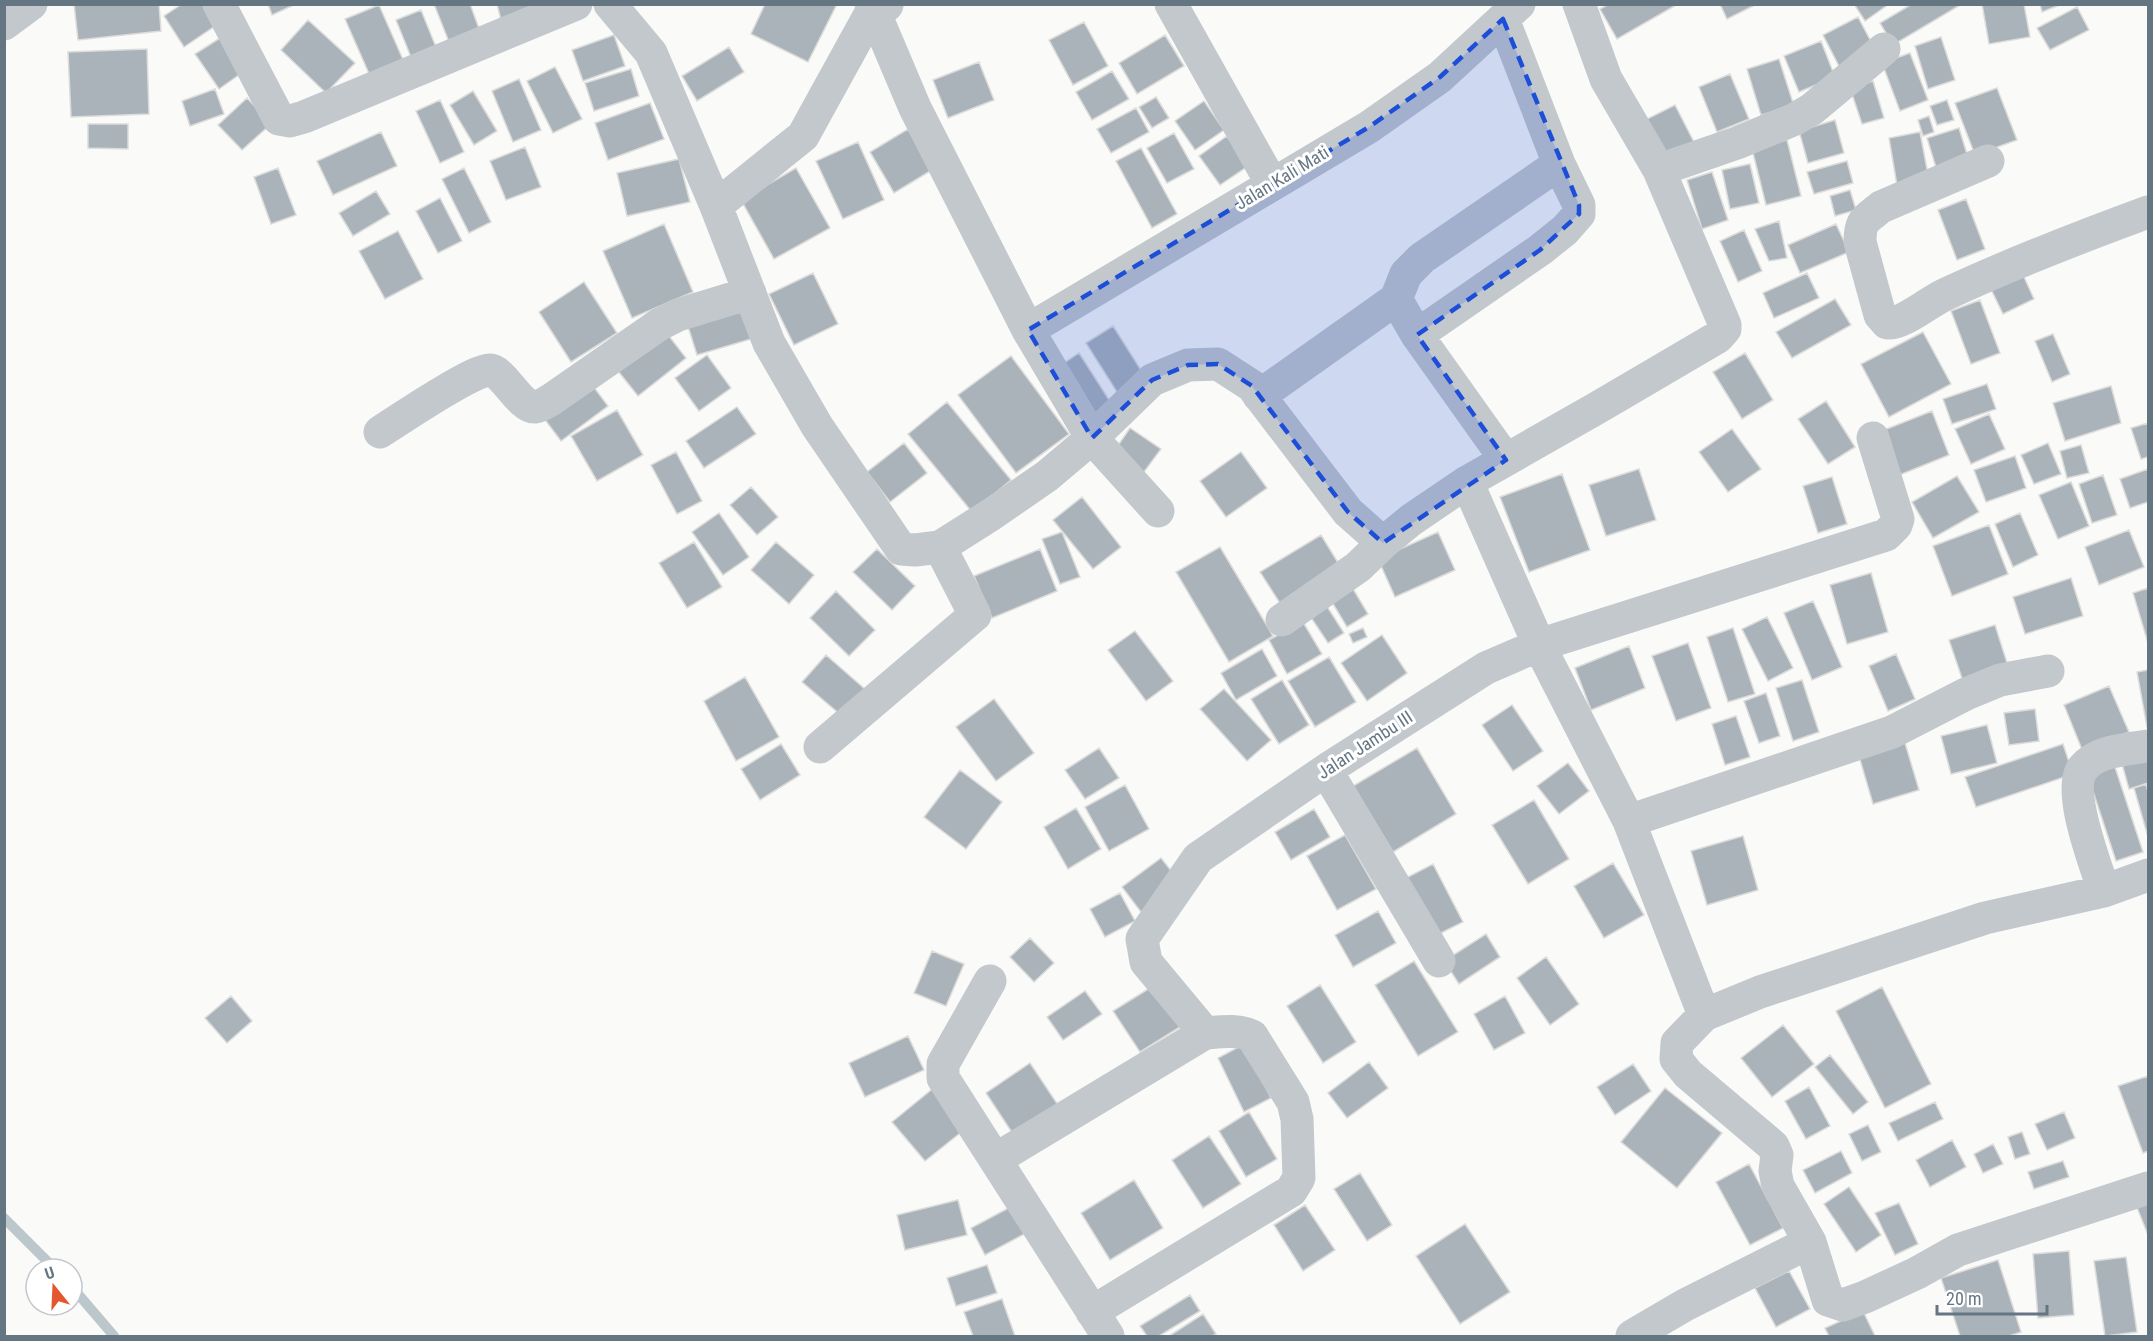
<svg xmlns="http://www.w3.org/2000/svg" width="2153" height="1341" viewBox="0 0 2153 1341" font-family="'Roboto Condensed',sans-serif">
  <rect width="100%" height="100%" fill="#fafaf8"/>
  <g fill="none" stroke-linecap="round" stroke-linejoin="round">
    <path stroke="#bbc7cb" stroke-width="10" d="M4 1218 55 1269
      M72 1287 114 1336"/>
  </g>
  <path fill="#aab3b9" stroke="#dcdcda" stroke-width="1.5" d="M74 4H159L161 31 78 40Z
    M182 4H206L218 24 184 47 164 16Z
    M268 4H296L272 15Z
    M434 4H470L481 34 451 47Z
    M497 4H564L502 24Z
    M765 4H837L808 62 751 34Z
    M1609 4H1678L1617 39 1600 9Z
    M1720 4H1757L1727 19Z
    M1854 4H1889L1865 21Z
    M1912 4H1962L1893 45 1880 23Z
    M1982 4H2024L2030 37 1989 44Z
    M2040 4H2062L2042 12Z
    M379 5 408 71 374 85 345 19Z
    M2077 7 2089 30 2050 50 2037 28Z
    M421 10 438 52 413 62 396 20Z
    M1858 17 1876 51 1841 70 1823 35Z
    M308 20 355 63 326 93 281 50Z
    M1084 22 1108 66 1073 85 1049 40Z
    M614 35 625 66 583 81 572 50Z
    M1165 35 1184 66 1137 94 1119 63Z
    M1941 37 1955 80 1928 89 1915 46Z
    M220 38 243 72 219 89 195 54Z
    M1821 41 1835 77 1799 92 1784 56Z
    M729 47 744 72 697 101 682 76Z
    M147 49 149 114 71 117 68 52Z
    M1910 53 1928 100 1900 111 1882 63Z
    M1779 59 1794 106 1761 115 1747 69Z
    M979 62 994 100 948 118 933 80Z
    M555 67 582 119 553 133 527 81Z
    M631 69 639 96 594 111 585 83Z
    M1112 71 1129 99 1092 120 1076 92Z
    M1730 74 1749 119 1717 132 1699 87Z
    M519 79 541 130 513 142 492 91Z
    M1873 81 1884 118 1862 124 1850 88Z
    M1997 88 2017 140 1975 155 1955 103Z
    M215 89 224 114 190 126 182 101Z
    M473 91 497 131 474 145 450 105Z
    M1156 97 1169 118 1152 128 1139 107Z
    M247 98 271 124 242 150 218 125Z
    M440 100 464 152 440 163 416 111Z
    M1947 100 1954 120 1937 125 1930 106Z
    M1204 101 1224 130 1195 150 1175 121Z
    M650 103 664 139 608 160 595 123Z
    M1675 105 1697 148 1665 163 1643 121Z
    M1136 108 1149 132 1111 153 1097 129Z
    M1929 116 1934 132 1923 136 1918 120Z
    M1835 120 1844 153 1808 163 1799 131Z
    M88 124H128V149L88 148Z
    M1959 128 1970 164 1938 174 1927 138Z
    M908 129 932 170 894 193 870 152Z
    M381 132 397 166 333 195 317 161Z
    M1920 132 1930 185 1898 191 1889 138Z
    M1174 133 1194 169 1167 183 1147 148Z
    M1227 136 1248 166 1220 185 1199 156Z
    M1787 140 1801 196 1766 205 1752 149Z
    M858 142 884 200 843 219 816 161Z
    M525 147 541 187 506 200 490 161Z
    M1141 148 1177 214 1152 228 1116 161Z
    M679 159 690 202 627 216 617 173Z
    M1847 161 1853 183 1814 194 1807 172Z
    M1750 164 1759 203 1730 209 1722 170Z
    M278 168 296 215 271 224 254 177Z
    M464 168 491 222 469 233 442 179Z
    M796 168 830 228 774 259 741 200Z
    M1712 172 1728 220 1702 229 1687 180Z
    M1850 190 1856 210 1835 216 1830 196Z
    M376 191 390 214 353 236 339 213Z
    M440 198 462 241 438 253 416 211Z
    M1966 199 1985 249 1957 260 1938 210Z
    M1779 221 1787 258 1769 261 1755 229Z
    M664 224 693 292 632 318 603 251Z
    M1836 224 1849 252 1800 273 1788 245Z
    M1744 230 1762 271 1738 282 1720 241Z
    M398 231 423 279 385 299 359 251Z
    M2019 266 2034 299 2003 314 1987 281Z
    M813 273 838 324 794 345 769 294Z
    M1807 273 1819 298 1774 318 1763 293Z
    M584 282 617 333 571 362 539 312Z
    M1835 299 1851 325 1792 358 1776 332Z
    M1980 300 2000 353 1971 364 1951 311Z
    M740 303 751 339 697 355 686 320Z
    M1113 326 1144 375 1117 392 1086 343Z
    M662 327 686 358 638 396 614 366Z
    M1923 332 1951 384 1889 417 1861 364Z
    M2053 334 2070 374 2052 382 2035 341Z
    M1079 353 1111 403 1089 417 1057 368Z
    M1745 353 1773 400 1742 419 1713 372Z
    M707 355 731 388 699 411 675 378Z
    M1011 356 1069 434 1016 473 958 395Z
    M587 378 608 406 561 441 540 413Z
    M1987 384 1996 409 1952 424 1943 399Z
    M2111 386 2121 423 2065 441 2053 403Z
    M1826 401 1855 447 1828 464 1798 419Z
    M947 402 1011 480 972 512 908 434Z
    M737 407 756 434 704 468 686 441Z
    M617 410 643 455 597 481 571 436Z
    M1932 411 1949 455 1897 476 1879 432Z
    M1989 414 2005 449 1971 464 1955 429Z
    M2148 423V457L2141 459 2131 428Z
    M1130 428 1161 449 1141 476 1112 454Z
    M1732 429 1761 469 1728 492 1699 452Z
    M904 443 927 473 890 502 867 472Z
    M2048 443 2061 474 2034 484 2021 455Z
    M2081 445 2089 473 2067 478 2060 451Z
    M676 452 702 501 677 514 651 465Z
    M1241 452 1267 488 1226 517 1200 481Z
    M2015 456 2026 488 1986 502 1974 470Z
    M1639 469 1656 520 1606 536 1589 485Z
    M2148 469V502L2130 508 2120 479Z
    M1562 474 1590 550 1529 572 1500 497Z
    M2103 475 2117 515 2092 523 2079 484Z
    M1957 476 1979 512 1933 538 1912 502Z
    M1832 477 1847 524 1818 533 1803 486Z
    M2071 482 2089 526 2058 539 2039 495Z
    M751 487 778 517 757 535 730 505Z
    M1082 497 1121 547 1093 569 1053 520Z
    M719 513 749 557 723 575 692 532Z
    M2020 513 2038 555 2013 567 1995 524Z
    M1989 525 2008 574 1952 596 1933 546Z
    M2129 530 2144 567 2099 585 2085 547Z
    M1062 532 1080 577 1060 584 1042 539Z
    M1438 532 1455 570 1395 597 1378 559Z
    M1321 535 1345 574 1285 611 1260 572Z
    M694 542 722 587 687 608 659 563Z
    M776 542 814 575 789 604 751 570Z
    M1220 547 1273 636 1229 662 1176 572Z
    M877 549 915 586 892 610 853 572Z
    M1040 549 1057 591 992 618 974 576Z
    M1871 573 1888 632 1847 644 1830 585Z
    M2071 578 2083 616 2025 634 2013 597Z
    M1349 582 1368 614 1347 627 1327 594Z
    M2148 588V643L2133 593Z
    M836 591 875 630 849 656 810 618Z
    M1321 597 1344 633 1328 643 1304 607Z
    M1813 601 1842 667 1812 680 1784 613Z
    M1767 617 1793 668 1768 681 1742 629Z
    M1303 622 1322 654 1287 674 1269 640Z
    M1995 625 2009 669 1964 684 1949 640Z
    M1363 628 1367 637 1353 643 1349 634Z
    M1733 628 1755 694 1728 702 1707 637Z
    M1135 631 1173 681 1146 701 1108 650Z
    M1382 635 1407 673 1367 701 1341 663Z
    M1688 643 1711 708 1676 721 1652 656Z
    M1629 646 1645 688 1591 710 1575 668Z
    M1262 649 1277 676 1236 700 1221 673Z
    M1896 654 1915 699 1888 711 1869 666Z
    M826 655 866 690 842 716 802 682Z
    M1329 657 1356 702 1315 727 1288 681Z
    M2148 670V727H2147L2137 672Z
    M745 677 779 737 736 761 704 701Z
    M1282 680 1309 725 1279 744 1251 699Z
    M1802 680 1819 732 1793 741 1776 688Z
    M2109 686 2129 732 2083 752 2064 705Z
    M1224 689 1271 740 1247 761 1200 709Z
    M1766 693 1780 736 1759 743 1744 701Z
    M994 699 1034 753 996 781 956 727Z
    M1512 705 1543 751 1513 771 1482 725Z
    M2035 709 2039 741 2009 745 2004 713Z
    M1736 716 1750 757 1725 765 1712 724Z
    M1987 725 1997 763 1951 774 1941 736Z
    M1905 743 1919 790 1873 804 1859 756Z
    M781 744 800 775 760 800 741 769Z
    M2063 744 2073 774 1976 807 1965 777Z
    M1099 748 1119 778 1085 799 1065 770Z
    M1417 748 1456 814 1393 852 1353 786Z
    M2148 752V783L2129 789 2121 760Z
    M1568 763 1589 791 1559 814 1537 786Z
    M2114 764 2143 852 2116 861 2087 773Z
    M960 770 1002 802 966 849 924 817Z
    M2146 784 2148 792V837L2134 788Z
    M1125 785 1149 829 1109 851 1085 807Z
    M1534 800 1569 859 1528 884 1492 825Z
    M1076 808 1101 849 1068 869 1044 827Z
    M1314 809 1330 837 1291 860 1275 832Z
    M1345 835 1376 889 1337 910 1307 856Z
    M1743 836 1758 890 1707 905 1691 851Z
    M1161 858 1180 882 1141 912 1122 887Z
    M1613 863 1644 915 1604 938 1574 886Z
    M1433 864 1463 922 1435 936 1404 879Z
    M1120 893 1135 921 1105 937 1090 909Z
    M1378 911 1396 943 1353 967 1335 935Z
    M1486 934 1500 957 1459 984 1444 961Z
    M1030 938 1054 963 1034 982 1010 957Z
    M932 951 964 964 946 1006 914 993Z
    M1546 957 1579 1004 1550 1025 1517 978Z
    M1414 961 1458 1032 1418 1056 1375 985Z
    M1320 985 1356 1042 1323 1063 1287 1006Z
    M1153 986 1180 1027 1140 1052 1113 1011Z
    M1882 987 1931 1084 1885 1108 1836 1011Z
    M1085 991 1102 1014 1063 1040 1047 1017Z
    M231 996 252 1021 227 1043 205 1018Z
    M1505 996 1525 1033 1494 1050 1474 1014Z
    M1783 1025 1814 1064 1772 1097 1741 1058Z
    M908 1036 924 1070 865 1097 849 1063Z
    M1244 1044 1271 1098 1244 1112 1218 1058Z
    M1830 1055 1868 1102 1853 1114 1815 1067Z
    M1369 1062 1388 1088 1347 1118 1328 1093Z
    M1030 1063 1058 1105 1013 1134 986 1093Z
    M1633 1064 1651 1091 1615 1115 1597 1087Z
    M2148 1076V1151L2143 1153 2118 1086Z
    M936 1086 969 1126 925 1161 892 1122Z
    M1809 1087 1830 1126 1806 1139 1785 1101Z
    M1665 1088 1722 1133 1677 1188 1621 1142Z
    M1935 1102 1943 1119 1898 1141 1889 1123Z
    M1249 1112 1277 1159 1246 1177 1219 1131Z
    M2064 1112 2075 1138 2047 1150 2035 1124Z
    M1868 1125 1881 1152 1862 1161 1849 1134Z
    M2022 1132 2030 1154 2015 1159 2008 1137Z
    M1209 1136 1241 1184 1203 1208 1172 1160Z
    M1952 1140 1966 1167 1930 1187 1916 1160Z
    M1993 1144 2003 1164 1983 1173 1974 1154Z
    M1841 1151 1852 1173 1815 1193 1803 1170Z
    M2063 1161 2069 1177 2034 1189 2028 1172Z
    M1749 1164 1783 1228 1750 1245 1716 1182Z
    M1360 1173 1392 1225 1367 1241 1334 1189Z
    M1134 1180 1163 1228 1110 1260 1081 1213Z
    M1849 1187 1881 1235 1856 1252 1824 1204Z
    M958 1200 967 1235 905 1250 897 1215Z
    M2148 1200V1235L2136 1205Z
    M1899 1203 1918 1244 1895 1255 1875 1213Z
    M1016 1204 1030 1231 985 1255 971 1228Z
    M1305 1205 1335 1250 1303 1271 1274 1225Z
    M1465 1224 1510 1292 1460 1324 1416 1256Z
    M2069 1251 2074 1315 2038 1318 2033 1254Z
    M2126 1257 2137 1332 2105 1336 2094 1261Z
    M1998 1260 2021 1332 2009 1336H1960L1941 1278Z
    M987 1265 997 1293 956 1306 947 1278Z
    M1789 1271 1810 1309 1776 1327 1755 1288Z
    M1190 1295 1200 1311 1159 1336H1147L1140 1326Z
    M1002 1299 1015 1336H973L964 1312Z
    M1863 1311 1875 1336H1829L1825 1328Z
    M1203 1314 1216 1334 1212 1336H1169Z"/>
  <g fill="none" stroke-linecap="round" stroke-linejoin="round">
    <path stroke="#c3c8cc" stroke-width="33" d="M219 4 279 119 290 121 304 117 576 4
      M610 4 651 53 716 206 769 343 817 426 901 549 915 550 940 547 992 514 1047 476 1092 438 1152 380 1188 365 1218 364 1252 386 1348 512 1383 543 1411 520 1467 482
      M871 4 915 108 1028 330 1092 438 1158 511
      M1171 4 1272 184
      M1579 4 1606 79 1659 170 1725 325V329L1718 337 1597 408 1467 482 1539 645 1629 821 1704 1015 1760 992 1985 918 2104 891 2148 875
      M4 24 31 4
      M1988 161 1881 207C1865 220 1860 220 1860 242L1880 315 1887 323C1902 325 1929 302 1944 295 2010 264 2080 237 2148 212
      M1659 170 1737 143 1795 119 1812 109 1884 49
      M716 206 803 136 873 9 887 5
      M1028 330 1369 127 1440 77 1519 4
      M1417 335 1540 250 1565 230 1579 214V205L1559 164 1503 19
      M1259 396 1396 299
      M380 432C397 421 476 368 490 370 495 370 498 374 501 377 509 384 525 409 535 407 541 406 547 402 552 399L660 324 678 315 750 293
      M1506 460 1417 335 1396 299 1406 274 1422 258 1559 164
      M1282 620 1358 567 1383 543
      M820 747 975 615 940 547
      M1326 770 1439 961
      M1629 821 1892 732 1966 694 2000 680 2048 671
      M2104 891C2096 866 2066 790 2083 768 2098 750 2128 749 2148 746
      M990 981 943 1064V1078L1108 1336
      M1704 1015 1677 1043 1676 1059 1688 1074 1773 1146 1777 1155 1775 1171 1778 1186 1810 1242 1828 1300 1843 1305 1865 1297 1917 1273 1958 1250 2148 1188
      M996 1159 1205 1033
      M1092 1312 1291 1191 1299 1178 1297 1119 1293 1102 1252 1036C1238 1029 1220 1032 1205 1033L1146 962 1142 939 1198 858 1326 770 1486 668 1539 645 1886 535 1896 525 1898 519 1873 438
      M1632 1336 1685 1305 1810 1242"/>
  </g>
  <path fill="#1d4ed8" fill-opacity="0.2" stroke="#1d4ed8" stroke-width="4.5" stroke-dasharray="12 8" stroke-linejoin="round" d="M1503 19 1579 205V214L1540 250 1417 335 1506 460 1383 543 1348 512 1252 386 1218 364 1188 365 1152 380 1092 438 1028 330 1369 127 1440 77Z"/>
  <g text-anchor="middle" stroke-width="6" stroke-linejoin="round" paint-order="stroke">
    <g font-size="18" fill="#657683" stroke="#fff">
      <text transform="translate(1282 178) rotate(-31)" y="6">Jalan Kali Mati</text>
      <text transform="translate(1365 745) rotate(-33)" y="6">Jalan Jambu III</text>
    </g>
  </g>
  <rect width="2153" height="1341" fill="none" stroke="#657683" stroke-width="12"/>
  <g transform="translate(54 1287) rotate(342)"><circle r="28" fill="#ffffff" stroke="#c1c8cd" stroke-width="1.5"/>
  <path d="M0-4.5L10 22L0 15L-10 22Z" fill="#e4572e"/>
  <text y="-9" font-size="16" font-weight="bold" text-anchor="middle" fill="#657683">U</text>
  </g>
  <path d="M1937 1305v9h110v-9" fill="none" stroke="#657683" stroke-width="3"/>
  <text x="1946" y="1305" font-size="18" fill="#657683" stroke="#ffffff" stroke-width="4.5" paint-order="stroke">20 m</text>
</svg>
